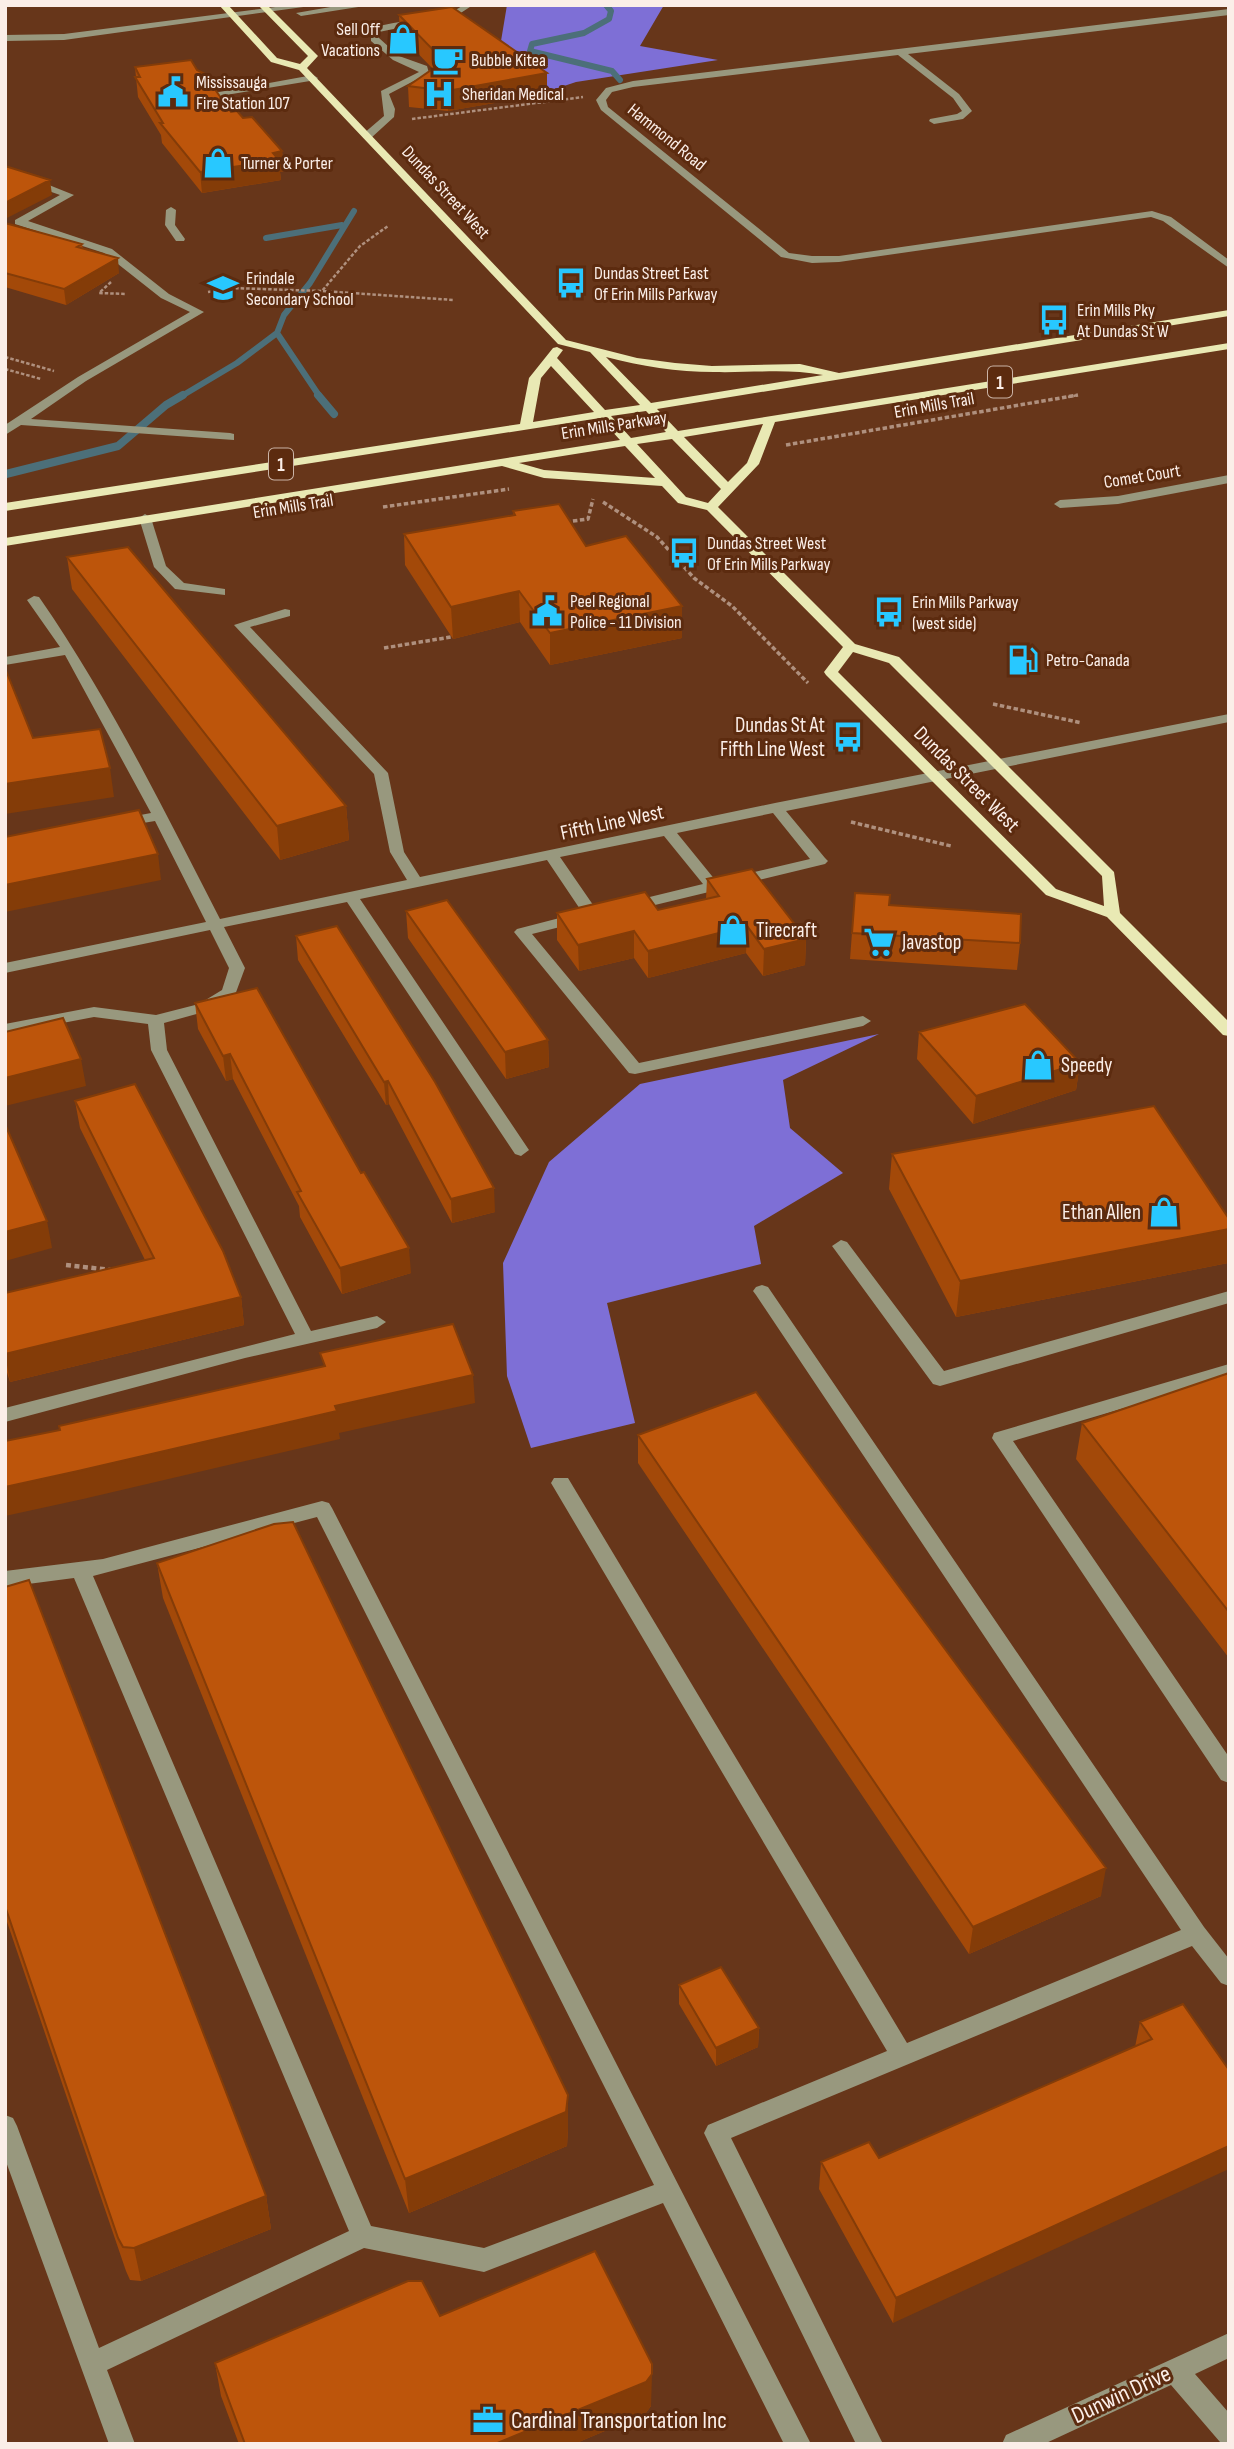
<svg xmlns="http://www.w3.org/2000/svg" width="1234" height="2449" viewBox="0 0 1234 2449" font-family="'Sofia Sans Condensed',sans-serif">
  <rect width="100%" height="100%" fill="#67361a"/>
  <path fill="#7e6fd6" d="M507 5H664L640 46 718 60 576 82 552 90 500 47Z
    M879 1034 783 1080 790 1128 843 1173 754 1226 761 1264 607 1303 635 1423 531 1448 507 1376 503 1263 549 1162 640 1084Z"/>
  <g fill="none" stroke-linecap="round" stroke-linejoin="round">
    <path stroke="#4c6f79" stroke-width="6" d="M606 5 611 11 609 19 584 33 532 44 530 51 612 71 620 80
      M266 238 342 225
      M180 397 237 363 277 333
      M320 397 277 333 284 315 310 283 354 211"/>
    <path stroke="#4c6f79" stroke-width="8" d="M318 395 334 414
      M6 474 118 446 166 405 183 395"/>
    <path stroke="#af907e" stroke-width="2.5" stroke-dasharray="3.5 2" stroke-linecap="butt" d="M412 119 583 97
      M111 282 99 293 126 294
      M323 291 453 300
      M208 292 231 288 322 291 360 246 388 226
      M5 357 54 371
      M5 369 41 379
      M1068 397 1078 395"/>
    <path stroke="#af907e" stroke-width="3.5" stroke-dasharray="4.5 2.5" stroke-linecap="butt" d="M786 445 1078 395
      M603 502 657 537 694 578 732 606 808 683
      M383 507 509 489
      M566 522 588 519 593 499
      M384 648 451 637
      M993 704 1082 723
      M851 822 951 846"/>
    <path stroke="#af907e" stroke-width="4.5" stroke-dasharray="5 3.5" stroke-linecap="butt" d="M66 1265 111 1270"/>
    <path fill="#98987e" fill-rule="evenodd" d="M291 5H318L64 40 5 41V35L64 34Z
      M342 5H371L301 16 296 13Z
      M463 5H473L456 16 379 32V38L399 56 427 66 429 73 389 94 395 109 394 117 371 138H363V134L384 116 381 91 419 72 393 60 371 41V29C397 18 443 22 463 5Z
      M1229 9V15L908 54 959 94 972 111 963 119 934 124 929 121 930 119 957 114 962 111 953 98 898 55 633 87 612 92 606 100 608 107 789 253 812 256H839L1152 211 1171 217 1229 260V268L1163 221 1151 217 839 262 812 263 781 257 601 110 596 100 606 88 633 81Z
      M313 75 318 78 316 80 208 98 203 95Z
      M26 179H34L74 195 28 221 112 249 169 294 204 312 86 381 31 419 230 433 234 434V440L21 425 5 435V425L78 377 190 312 161 298 104 253 15 224V220L60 195 26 183Z
      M171 207 176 210 175 225 185 239 184 241H176L165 225 166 210Z
      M1229 475V483L1118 504 1060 508 1054 504 1060 500 1118 496Z
      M145 514 151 518 166 566 184 583 225 589V595L175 589 154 567 139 518Z
      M34 596 39 597C109 698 164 810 220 919L407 880 390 852 374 774 234 625 285 609 290 610V616L250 627 388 773 404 852 420 877 775 803 1229 714V722L786 811 825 858 828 861 825 864 630 911 622 906 625 903 703 884 664 836 560 857 600 915 597 918H587L584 921 532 934 639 1063 863 1016 871 1021 863 1026 635 1074 629 1073 514 932 517 929 579 913 584 915 547 860 360 899 529 1150 521 1156 515 1154 347 902 224 927 245 968 235 995 211 1010 164 1023 167 1050 311 1331 377 1316 386 1322 377 1328 245 1358 5 1422V1408L295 1334 151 1050 148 1024 94 1017 5 1034V1024L94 1007 156 1015 199 1004 222 990 229 968 210 930 5 973V963L206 922 155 821 119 827 112 823 114 820 151 813 65 655 5 665V657L60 647 27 600ZM773 813 810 859 716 881 677 833Z
      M841 1240 847 1242 944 1371 1229 1291V1303L940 1386 933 1384 835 1250 832 1246Z
      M762 1285 768 1287 1204 1927 1229 1959V1986L1221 1983 1192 1946 731 2138 883 2444H856L704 2133 708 2125 887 2051 554 1488 551 1483 554 1478H568L907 2043 1181 1930 756 1295 753 1291 756 1287Z
      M1229 1364V1377L1013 1441 1229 1757V1783L1221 1780 992 1438 994 1433Z
      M322 1501 329 1503 332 1508 811 2444H784L663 2203 484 2272 364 2248 107 2370 135 2444H109L5 2159V2115L13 2118 17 2126 99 2348 349 2231 74 1578 5 1587V1571L103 1559ZM317 1517 654 2185 484 2248 371 2226 93 1576Z
      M1229 2333V2358L1195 2374 1229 2413V2444L1220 2442 1171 2385 1044 2444H1002L1006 2435Z"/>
    <path fill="#e9e9b4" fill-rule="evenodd" d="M219 5H228L277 58 300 64 308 56 258 5H267L318 56 307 68 566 340 637 358 675 363 712 366 800 364 839 373 1229 310V316L657 409 678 431 1229 343V349L775 422 759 464 718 507 855 644 899 657 1114 872 1120 913 1229 1022V1036L1223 1035 1107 917 1046 895 826 675 824 672 843 647 707 510 678 503 662 486 544 478 502 466 5 546V538L620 440 600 418 5 511V503L520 424 529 378 553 348 557 347 563 350 557 358 605 410 640 405 590 352 558 344 299 70 271 62ZM606 357C641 366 677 372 714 372 751 373 787 368 823 375L651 403ZM551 366 594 412 533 422 541 378ZM646 411 666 432 631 438 611 416ZM763 424 747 463 728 482 684 437ZM672 439 721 489 708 503 686 497 637 444ZM625 446 655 478 544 470 519 463ZM853 652 889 663 1102 876 1104 906 1056 889 838 672Z"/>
  </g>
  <path fill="#a34909" d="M399 15 547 73V94L448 111 409 107 408 86 433 69 400 35Z
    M135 67 197 70 231 112 243 118 282 151 284 171 280 172 281 180 202 193 162 143 161 135 138 97Z
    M5 223 82 244 83 249 119 273 66 305 5 287Z
    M513 511 586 546 682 638 550 665 520 622 453 639 405 565 404 534 513 515Z
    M67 557 346 806 349 840 280 860 72 589Z
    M707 879 806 939 805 965 763 976 746 953 648 978 634 958 579 971 557 940V913L658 910 706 899Z
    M855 893 889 905 1020 943 1017 970 850 959Z
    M406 911 548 1040 549 1067 506 1079 408 938Z
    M296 936 495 1212 452 1223 389 1104 386 1105 298 960Z
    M195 1003 411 1273 342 1294 300 1217 299 1206 233 1079 226 1081 198 1029Z
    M919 1032 1080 1063 1076 1090 973 1124 917 1059Z
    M75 1101 241 1297 244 1325 10 1382 5 1366V1293L145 1260 80 1128Z
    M892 1154 1228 1263 956 1317 889 1189Z
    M1229 1373V1658L1076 1459 1082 1423Z
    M638 1435 1101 1896 969 1954 638 1463Z
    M157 1563 568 2129 567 2146 409 2213 163 1598Z
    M5 1587 266 2196 271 2229 141 2281 130 2280 126 2271 5 1916Z
    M679 1985 759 2028 758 2047 716 2066 679 2004Z
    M1140 2022 1229 2070 893 2323 819 2189 821 2162 879 2158 1135 2047Z
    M440 2316 651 2406 645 2414 574 2444H239L221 2396 215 2363Z"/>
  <path fill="#843c08" d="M203 73 205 92 199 74Z
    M547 73V94L448 111 447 91Z
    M282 151 284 171 280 172 281 180 202 193 200 172Z
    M50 180 52 195 5 219V203Z
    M118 258 119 273 66 305 64 289Z
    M519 591 520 622 453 639 451 607Z
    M682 606V638L550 665V633Z
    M110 768 114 797 5 814V784Z
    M346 806 349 840 280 860 277 826Z
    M158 854 161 880 5 912V885Z
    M747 926 746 953 648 978V951Z
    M634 931V958L579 971 578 945Z
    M806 939 805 965 763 976 764 949Z
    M548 1040 549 1067 506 1079 505 1052Z
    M230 1054 233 1079 226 1081 223 1056Z
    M81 1059 86 1086 5 1106V1078Z
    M1080 1063 1076 1090 973 1124 976 1096Z
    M388 1081 389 1104 386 1105 384 1082Z
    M494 1188 495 1212 452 1223 451 1199Z
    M47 1221 52 1248 5 1261V1232Z
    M1229 1229V1257L1228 1263 956 1317 960 1281Z
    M409 1248 411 1273 342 1294 340 1268Z
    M241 1297 244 1325 10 1382 5 1354Z
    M473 1375 475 1403 339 1433 340 1439 83 1499 5 1516V1487L335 1406Z
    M1106 1868 1101 1896 969 1954 973 1927Z
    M759 2028 758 2047 716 2066V2048Z
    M568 2095V2129L567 2146 409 2213 405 2179Z
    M1229 2146V2169L893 2323 896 2298Z
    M266 2196 271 2229 141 2281 134 2248Z
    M652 2374 651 2406 645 2414 574 2444H495Z"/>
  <path fill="#bd550b" stroke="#843c08" stroke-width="2" d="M452 7 547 73 447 91 408 86 444 61 399 15Z
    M191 60 197 70 203 73 199 74 200 78 209 81 231 112 237 111 243 118 252 117 282 151 273 153 279 160 200 172 160 123H163L135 77H140L135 67Z
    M5 166 50 180 5 203Z
    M5 223 82 244 77 247 118 258 64 289 5 273Z
    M559 504 586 546 626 536 682 606 550 633 519 591 451 607 404 534 515 515 513 511Z
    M128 547 346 806 277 826 67 557Z
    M5 668 33 738 100 729 110 768 5 784Z
    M139 810 158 854 5 885V837Z
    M752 869 806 939 764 949 747 926 648 951 634 931 578 945 557 913 645 892 658 910 719 896 707 879Z
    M855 893 890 895 889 905 1021 914 1020 943 852 933Z
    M447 900 548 1040 505 1052 406 911Z
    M337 926 435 1082 494 1188 451 1199 388 1081 384 1082 296 936Z
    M257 988 361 1173 364 1172 409 1248 340 1268 297 1192 301 1191 230 1054 223 1056 195 1003Z
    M1025 1004 1080 1063 976 1096 919 1032Z
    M63 1018 81 1059 5 1078V1032Z
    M135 1084 223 1251 241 1297 5 1354V1293L154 1258 75 1101Z
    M1154 1106 1229 1219V1229L960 1281 892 1154Z
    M5 1124 47 1221 5 1232Z
    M453 1324 473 1375 335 1406 337 1411 78 1471 5 1487V1441L60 1430 59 1426 325 1366 320 1353Z
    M1229 1373V1612L1082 1423Z
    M756 1392 1106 1868 973 1927 638 1435Z
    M293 1522 568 2095 566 2112 405 2179 157 1563 274 1524Z
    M29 1580 266 2196 134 2248 123 2247 118 2238 5 1906V1587Z
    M721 1967 759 2028 716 2048 679 1985Z
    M1183 2004 1229 2070V2146L896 2298 821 2162 869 2142 879 2158 1152 2039 1140 2022Z
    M595 2251 652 2364V2374L646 2382 495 2444H245L215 2363 408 2281H422L440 2316Z"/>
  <defs>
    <g id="shop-bare" transform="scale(2.415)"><path d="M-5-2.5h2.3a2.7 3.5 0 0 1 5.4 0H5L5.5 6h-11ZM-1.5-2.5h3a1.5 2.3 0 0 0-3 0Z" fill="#28c8ff" stroke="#5c2b0f" stroke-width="2.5" paint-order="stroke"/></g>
    <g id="cafe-bare" transform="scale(2.415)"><path d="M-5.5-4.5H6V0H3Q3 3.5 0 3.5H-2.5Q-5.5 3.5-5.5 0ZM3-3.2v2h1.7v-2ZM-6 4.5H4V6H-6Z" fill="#28c8ff" stroke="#5c2b0f" stroke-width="2.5" paint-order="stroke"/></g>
    <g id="civic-bare" transform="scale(2.415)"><path d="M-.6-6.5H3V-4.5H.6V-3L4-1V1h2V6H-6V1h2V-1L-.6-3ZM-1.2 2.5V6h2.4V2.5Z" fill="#28c8ff" stroke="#5c2b0f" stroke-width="2.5" paint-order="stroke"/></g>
    <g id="hospital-bare" transform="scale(2.415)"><path d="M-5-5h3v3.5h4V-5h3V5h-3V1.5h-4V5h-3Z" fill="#28c8ff" stroke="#5c2b0f" stroke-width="2.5" paint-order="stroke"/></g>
    <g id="bus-bare" transform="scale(2.415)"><path d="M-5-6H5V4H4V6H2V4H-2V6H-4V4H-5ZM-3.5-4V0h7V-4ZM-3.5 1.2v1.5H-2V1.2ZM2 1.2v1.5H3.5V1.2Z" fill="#28c8ff" stroke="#5c2b0f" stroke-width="2.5" paint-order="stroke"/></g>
    <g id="school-bare" transform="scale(2.415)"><path d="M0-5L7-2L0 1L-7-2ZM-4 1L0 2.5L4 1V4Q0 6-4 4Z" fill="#28c8ff" stroke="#5c2b0f" stroke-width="2.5" paint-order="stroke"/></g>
    <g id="fuel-bare" transform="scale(2.415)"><path d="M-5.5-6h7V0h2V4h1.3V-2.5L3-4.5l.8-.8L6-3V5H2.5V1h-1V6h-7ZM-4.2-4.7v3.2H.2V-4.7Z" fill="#28c8ff" stroke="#5c2b0f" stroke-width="2.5" paint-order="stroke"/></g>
    <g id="supermarket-bare" transform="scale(2.415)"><path d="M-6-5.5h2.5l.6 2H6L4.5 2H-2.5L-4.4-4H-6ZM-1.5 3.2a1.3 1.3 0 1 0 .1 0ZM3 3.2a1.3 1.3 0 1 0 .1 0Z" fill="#28c8ff" stroke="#5c2b0f" stroke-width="2.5" paint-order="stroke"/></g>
    <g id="office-bare" transform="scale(2.415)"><path d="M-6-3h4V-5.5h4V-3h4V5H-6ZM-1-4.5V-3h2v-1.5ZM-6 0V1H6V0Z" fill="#28c8ff" stroke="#5c2b0f" stroke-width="2.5" paint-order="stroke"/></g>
  </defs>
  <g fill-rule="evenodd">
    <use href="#shop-bare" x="403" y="39"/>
    <use href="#cafe-bare" x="448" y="60"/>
    <use href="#civic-bare" x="173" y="92"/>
    <use href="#hospital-bare" x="439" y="94"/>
    <use href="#shop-bare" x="218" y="163"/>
    <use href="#bus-bare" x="571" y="283"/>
    <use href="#school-bare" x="223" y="288"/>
    <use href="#bus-bare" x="1054" y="320"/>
    <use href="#bus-bare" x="684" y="553"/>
    <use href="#civic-bare" x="547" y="611"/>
    <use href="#bus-bare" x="889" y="612"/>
    <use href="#fuel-bare" x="1023" y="660"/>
    <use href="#bus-bare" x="848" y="737"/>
    <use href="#shop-bare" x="733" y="930"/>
    <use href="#supermarket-bare" x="879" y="942"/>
    <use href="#shop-bare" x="1038" y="1065"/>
    <use href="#shop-bare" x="1164" y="1212"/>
    <use href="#office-bare" x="488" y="2420"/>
  </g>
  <g text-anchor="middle" stroke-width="6" stroke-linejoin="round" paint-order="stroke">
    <g font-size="18" fill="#fbeee8" stroke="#5c2b0f" text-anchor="start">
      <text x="380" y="35" text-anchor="end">Sell Off<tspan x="380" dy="21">Vacations</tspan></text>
      <text x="471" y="66">Bubble Kitea</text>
      <text x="196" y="88">Mississauga<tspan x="196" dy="21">Fire Station 107</tspan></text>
      <text x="462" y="100">Sheridan Medical</text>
      <text x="241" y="169">Turner &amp; Porter</text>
      <text x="594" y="279">Dundas Street East<tspan x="594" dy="21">Of Erin Mills Parkway</tspan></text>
      <text x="246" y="284">Erindale<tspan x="246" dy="21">Secondary School</tspan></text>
      <text x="1077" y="316">Erin Mills Pky<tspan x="1077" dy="21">At Dundas St W</tspan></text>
      <text x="707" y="549">Dundas Street West<tspan x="707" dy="21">Of Erin Mills Parkway</tspan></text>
      <text x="570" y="607">Peel Regional<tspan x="570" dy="21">Police - 11 Division</tspan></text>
      <text x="912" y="608">Erin Mills Parkway<tspan x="912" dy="21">(west side)</tspan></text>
      <text x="1046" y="666">Petro-Canada</text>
    </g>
    <g font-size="18" fill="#fbeee8" stroke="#5c2b0f">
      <text transform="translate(667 137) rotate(39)" y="6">Hammond Road</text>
      <text transform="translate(446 192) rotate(47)" y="6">Dundas Street West</text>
      <text transform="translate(934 405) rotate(-10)" y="6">Erin Mills Trail</text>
      <text transform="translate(614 425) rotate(-9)" y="6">Erin Mills Parkway</text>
      <text transform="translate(1142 476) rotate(-9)" y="6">Comet Court</text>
      <text transform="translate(293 506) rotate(-9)" y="6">Erin Mills Trail</text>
    </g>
    <g fill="#5c2b0f" stroke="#cbb4a7" stroke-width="2">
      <rect x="988" y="366.5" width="24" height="31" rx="5"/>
      <rect x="269" y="448.5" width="24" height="31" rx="5"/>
    </g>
    <g font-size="19" font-weight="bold" fill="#fbeee8">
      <text x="1000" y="389">1</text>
      <text x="281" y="471">1</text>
    </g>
    <g font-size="21" fill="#fbeee8" stroke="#5c2b0f" text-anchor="start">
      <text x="825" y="732" text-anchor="end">Dundas St At<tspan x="825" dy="24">Fifth Line West</tspan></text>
      <text x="756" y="937">Tirecraft</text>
      <text x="902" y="949">Javastop</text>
      <text x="1061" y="1072">Speedy</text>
      <text x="1141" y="1219" text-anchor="end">Ethan Allen</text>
    </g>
    <g font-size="21" fill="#fbeee8" stroke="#5c2b0f">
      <text transform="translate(967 779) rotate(45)" y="7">Dundas Street West</text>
      <text transform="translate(612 822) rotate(-12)" y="7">Fifth Line West</text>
    </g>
    <g font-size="24" fill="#fbeee8" stroke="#5c2b0f">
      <text transform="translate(1121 2394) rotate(-25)" y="8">Dunwin Drive</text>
    </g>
    <g font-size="24" fill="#fbeee8" stroke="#5c2b0f" text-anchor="start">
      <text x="511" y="2428">Cardinal Transportation Inc</text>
    </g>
  </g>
  <rect width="1234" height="2449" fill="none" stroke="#fbeee8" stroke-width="14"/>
</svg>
